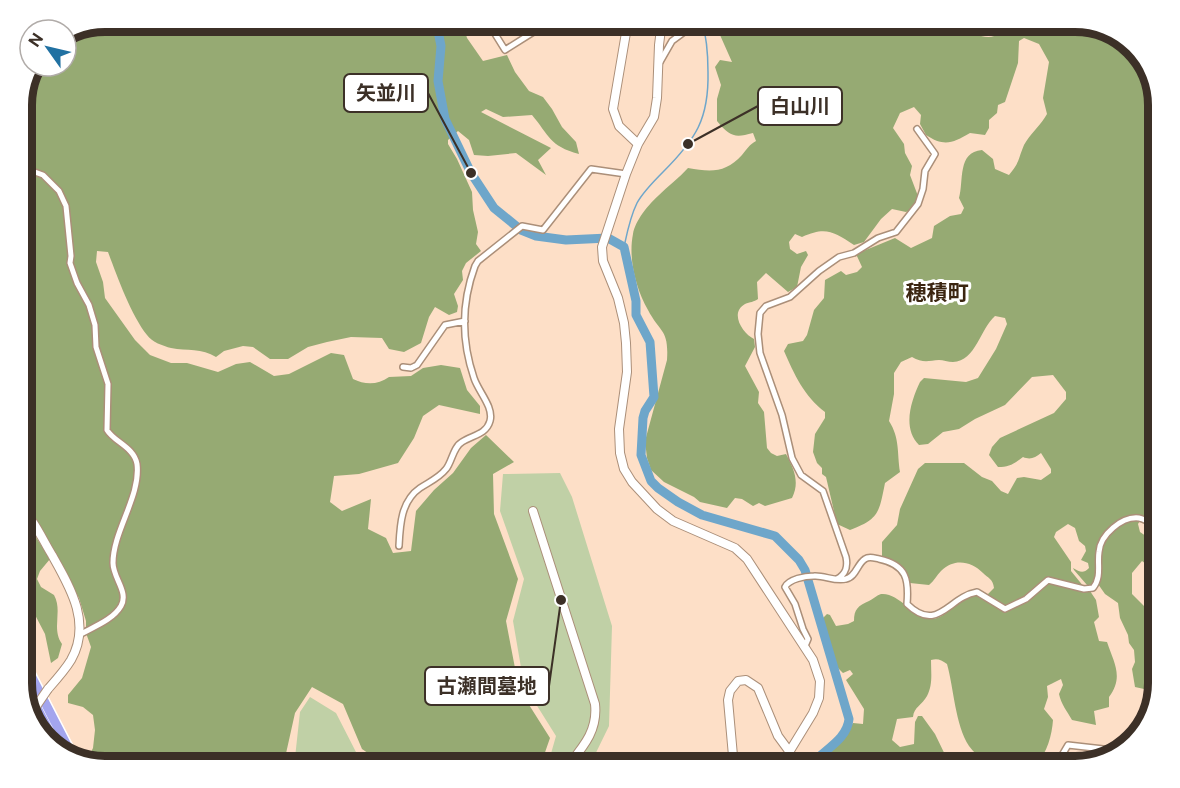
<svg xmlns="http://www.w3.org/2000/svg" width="1180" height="788" viewBox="0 0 1180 788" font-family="'Public Sans','Noto Sans JP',sans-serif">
  <rect width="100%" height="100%" fill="#fddfc7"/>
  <path fill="#c0d0a6" d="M560 473 572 497 612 626 609 726 589 767H541L548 764 556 736 524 685 513 621 524 579 500 511 503 474Z
    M310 697 336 713 357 754 375 767H294L300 712Z"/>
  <path fill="#96aa73" d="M104 21H462L467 38 483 61 507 55 515 72 529 91 543 97 552 109 562 127 576 142 579 154C549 146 549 135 532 115L503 117 486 109 481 112 551 148 538 160 546 175 516 153 488 156 474 155 469 140 458 131 448 140V144L457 159 472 192 473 210 478 232 476 244 481 251 466 263 462 271 463 280 454 294 458 306 457 312 449 315 435 307 429 317 421 343 404 352 389 349 382 338 351 337 327 342 308 347 288 359H270L253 347 243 346 224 351 216 357C202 348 187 351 171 348 163 346 152 342 147 335 131 315 117 276 108 252L97 251 96 262 103 282 105 298 135 340 150 355 171 363H187L218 372 236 364 250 362 274 376 289 374 331 353 344 355 353 379C365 385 378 385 389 377L411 376 423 368 441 365 460 368 467 390 480 406V414L439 405 423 416 414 438 398 463 359 474 334 476 330 502 342 511 371 499 368 529 386 538 393 553 411 551 416 511 434 490 453 473 471 448 486 435 514 462 493 474 494 514 518 579 506 621 519 689 550 738 542 761 524 767H388L362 749 343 704 312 687 295 713 283 767H104L86 762 93 748 95 730 93 715 83 707 68 703V695L82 678 91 647 86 633V621L79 598 40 527 21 504V99L36 66H66V37Z
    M711 21H977L975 28 981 36C995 39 1000 35 1004 21H1076L1122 35 1150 67 1159 104V528L1144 518H1125L1103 537 1097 577 1091 585H1087L1074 570 1073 568C1080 572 1083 574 1089 568L1088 563 1081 560 1086 551 1085 546 1079 541 1075 528 1068 524 1056 532 1054 537 1071 562V571L1084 587 1047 579 1015 604 1006 608 991 599 987 595 994 588C993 579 988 578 983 573 971 561 954 558 941 571 937 575 934 581 929 585L910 583 906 575 882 558V542L897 525 900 509 918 469 925 463H964L982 477 992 481 1001 491 1008 494 1017 478 1024 477 1041 480 1051 473V469L1041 453C1035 458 1030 460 1023 457 1014 464 1009 467 998 467L989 455 992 447 1000 438 1054 413 1066 399V392L1053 375 1032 377 1005 405 975 419 959 429 943 432 928 444 919 445C902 428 911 401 920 382L924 378 966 382 978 378 996 349 1007 324 1005 318 995 316C980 329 976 361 953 362 948 362 943 360 939 360 928 361 922 363 912 357L901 362 894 373V394L889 421C900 438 897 453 900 472L885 483C879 513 879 519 850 530L837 524 826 477 822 474V468L817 463 813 452 815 434 825 418V412C804 396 794 374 784 351L788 344 803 341 807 335 814 310 824 298 825 280 841 271 846 275 857 272 862 267 856 254 895 238 911 248 932 238 934 226 950 216 961 214 964 208 959 198C964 181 957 152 982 150L993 159 995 169 1009 175C1020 162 1018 159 1024 145 1030 134 1041 125 1047 114L1043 98 1049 62 1039 44 1024 38 1019 41 1018 63 1005 102 998 105 997 113 989 120V128L985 135 970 133C953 143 944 147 926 135L920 124 921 115 914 107 900 113 893 128 904 144 905 153 912 166 910 175 918 196 913 209 906 212 892 209 881 219 864 242 854 245C834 232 826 226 802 237L795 234 789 242 790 249 797 254 806 251 808 255 801 267 797 287 788 292 766 273 757 282 758 299C754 302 750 302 745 304 729 313 743 334 754 339L755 347 745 366 759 392 758 403 764 412 767 448 771 453 777 456 786 454C794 469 800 482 792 498L765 506 759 503 753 506 742 499 735 498 727 508 700 502 694 497 664 482 651 470 647 458 645 441 667 360C669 329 660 333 648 310 636 289 628 259 633 234 635 221 648 205 658 196 668 186 679 178 688 168 711 172 726 173 742 155 747 149 749 145 756 141L753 133C735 138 730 137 717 121V99L721 85 715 67 720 60 732 62 716 26Z
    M21 514 50 559 40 571 37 579 41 587 54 595C63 611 51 629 62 644L58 658 51 663 45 634 21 588Z
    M1141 519 1138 524 1140 532 1159 545V585L1149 578 1146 564 1142 561 1132 573V594L1159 621V684L1157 690 1153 691 1135 687 1132 669 1135 662 1134 650 1129 643 1128 635 1120 618 1118 603 1105 594 1098 584 1100 550 1110 533 1127 521Z
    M1047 582 1090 591 1096 600 1099 617 1094 622 1099 641 1107 642C1114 663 1124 677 1109 697V707L1094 711 1096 725 1072 720C1067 711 1061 704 1059 694L1063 685 1061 679 1047 686 1048 697 1044 709 1053 720C1052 736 1046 757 1033 767H988C982 759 974 753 969 746 955 724 954 689 947 664 941 660 938 658 931 660 931 673 933 685 927 696 922 705 914 707 913 717L897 719 892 740 900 747 914 744 915 722 918 716H922L935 734 951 767H813L844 737 853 723 863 724 864 709 846 680 853 674 850 670 843 673 837 667 823 618 827 614 830 615 836 626 848 624 854 621C854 609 858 606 869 601 873 599 877 595 881 594 898 592 915 618 931 619 948 619 958 596 975 594L1000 610H1004Z
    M1089 750H1093L1119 753 1113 758 1082 766Z"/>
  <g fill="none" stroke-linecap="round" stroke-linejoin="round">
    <path stroke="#6ea6ca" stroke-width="1.5" d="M624 247C627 233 630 217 637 203 643 192 654 181 663 172 696 139 709 119 708 72 708 54 707 38 702 22"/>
    <path stroke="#6ea6ca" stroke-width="9" d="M442 21 438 31 441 46 438 81 445 119 471 173 494 208 521 230 536 236 566 240 608 238 624 247 636 301V315L650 342 654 397 645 411 643 418 641 455 651 481 658 488 678 502 702 515 775 536 799 560 805 570 849 719C847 741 821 751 809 767"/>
    <g stroke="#ab8f79" stroke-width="8">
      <path id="street" d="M487 21 505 50 551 21
        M530 21 536 30
        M660 62 672 41 699 21
        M21 176 32 171 43 175 59 191 66 206 71 256 70 263 77 283 89 305 95 325 96 347 108 384 107 430C114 442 134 447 137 464 141 496 113 531 113 563 113 578 129 592 121 606 113 620 93 627 79 635
        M403 367 411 368 417 365 445 325 465 321
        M399 546C400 525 401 501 420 488 429 482 439 478 446 469 452 462 453 447 462 442 472 435 486 435 490 421 494 407 478 391 474 378 461 340 461 304 475 266L478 261 522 226 543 230 591 169 626 174
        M837 579C846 574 848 567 846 557L823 491 801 475 792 458 782 415 760 353 758 334 760 313 766 306 790 297 819 271 839 257 854 253 878 238 896 232 918 204 923 189 925 171 935 154 917 129
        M805 646 808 639 803 629 795 604 785 587C789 579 805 576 814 576 824 575 835 582 846 579 856 577 857 564 865 559 869 556 874 558 879 559 907 565 909 580 907 604 938 634 948 597 977 592L1005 609 1026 599 1048 580 1084 589 1093 588C1102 577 1097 564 1099 552 1100 535 1122 516 1139 518 1146 519 1153 525 1159 529
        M1055 767 1068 745 1121 751"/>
    </g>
    <g stroke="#ab8f79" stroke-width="10">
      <path id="secondary" d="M628 21 613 109 619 126 638 144
        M662 21 659 45 657 98 654 117 638 144 626 174 602 247 603 261 618 298 624 323 626 343 627 372 619 429 620 453 624 469 632 482 657 509 673 521 735 548 747 559 813 660 820 681 819 698 813 713 780 767
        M21 508C35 521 42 539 52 555 70 587 92 623 71 660 65 670 56 680 48 689
        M533 511 595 704C598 731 583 747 567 767
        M734 767 728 700 730 691 738 681 746 680 758 688 778 736 789 751"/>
    </g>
    <g stroke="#fff" stroke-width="12">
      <path id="highway" d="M21 656 73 757
        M21 677 61 754"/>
    </g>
    <use href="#street" stroke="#fff" stroke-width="5"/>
    <use href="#secondary" stroke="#fff" stroke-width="8"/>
    <use href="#highway" stroke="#a3a5ee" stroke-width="9"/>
    <g stroke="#ab8f79" stroke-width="10" stroke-linecap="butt">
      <path id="secondary-bridge" d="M32 718 37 705 48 689"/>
    </g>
    <use href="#secondary-bridge" stroke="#fff" stroke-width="8"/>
  </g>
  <g text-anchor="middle" stroke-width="6" stroke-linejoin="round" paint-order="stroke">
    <g font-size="21" font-weight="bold" fill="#3b2511" stroke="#fff">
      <text x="937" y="300">穂積町</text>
    </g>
  </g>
  <path d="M0 0H1180V788H0ZM105 32H1075A73 73 0 0 1 1148 105V683A73 73 0 0 1 1075 756H105A73 73 0 0 1 32 683V105A73 73 0 0 1 105 32Z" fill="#fff" fill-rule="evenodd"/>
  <path fill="none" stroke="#3c3027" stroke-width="8" d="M105 32H1075A73 73 0 0 1 1148 105V683A73 73 0 0 1 1075 756H105A73 73 0 0 1 32 683V105A73 73 0 0 1 105 32Z"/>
  <path fill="none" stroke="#3c3027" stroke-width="2" d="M471 173L428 93M688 144L758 106M561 600L549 686"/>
  <g fill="#3c3027" stroke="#fff" stroke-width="2">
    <circle cx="471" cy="173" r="6"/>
    <circle cx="688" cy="144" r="6"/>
    <circle cx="561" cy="600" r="6"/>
  </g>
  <g fill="#fff" stroke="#3c3027" stroke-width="2">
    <rect x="344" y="74" width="84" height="38" rx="6"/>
    <rect x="758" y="87" width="84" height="38" rx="6"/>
    <rect x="425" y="667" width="124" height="38" rx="6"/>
  </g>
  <g font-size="20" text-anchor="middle" font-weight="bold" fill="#3c3027">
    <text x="386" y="100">矢並川</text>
    <text x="800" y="113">白山川</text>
    <text x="487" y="693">古瀬間墓地</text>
  </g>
  <g transform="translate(48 48) rotate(304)"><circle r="28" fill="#ffffff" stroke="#b1aca9" stroke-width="1.5"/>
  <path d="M0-4.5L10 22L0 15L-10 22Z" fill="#2171a2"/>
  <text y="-9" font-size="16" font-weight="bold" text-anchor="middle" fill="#3c3027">N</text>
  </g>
</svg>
